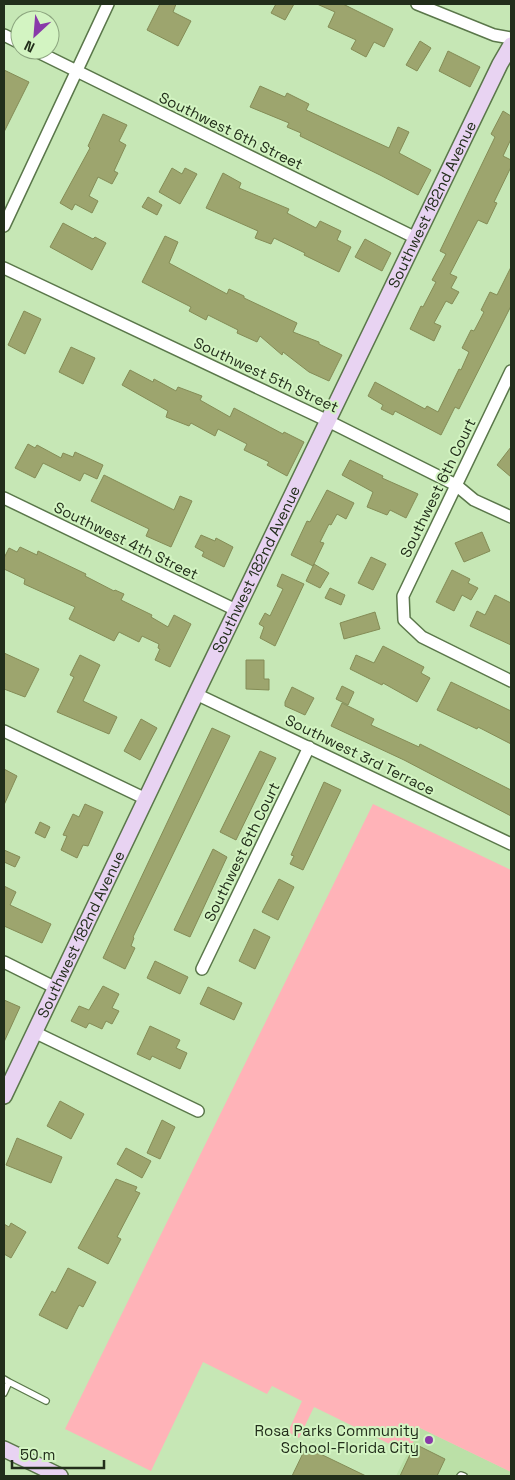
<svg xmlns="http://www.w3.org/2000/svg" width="515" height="1480" viewBox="0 0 515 1480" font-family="'Space Grotesk',sans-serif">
  <rect width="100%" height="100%" fill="#c6e7b5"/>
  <path fill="#bbe0a7" d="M420 1428 511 1472V1476H396Z"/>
  <path fill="#ffb3b8" d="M373 804 511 870V1472L420 1428 408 1453 314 1407 299 1438 288 1432 302 1401 272 1386 267 1394 203 1362 151 1471 65 1429Z"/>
  <path fill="#9da56e" stroke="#848c56" d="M160 4H176L173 12 191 21 178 46 147 30Z
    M276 4H294L285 20 271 13Z
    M317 4H343L393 29 384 47 374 42 366 57 351 49 356 40 328 27 335 12Z
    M420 41 431 48 417 71 406 65Z
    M448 51 480 67 470 87 439 71Z
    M4 70 29 82 4 132Z
    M260 86 285 97 287 93 309 104 306 110 389 148 398 127 409 132 399 153 431 170 418 195 380 175 300 136 301 133 287 127 289 123 250 107Z
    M503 111 511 116V139L503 156 511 160V167L494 202 497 203 487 224 478 220 450 274 457 277 451 288 459 292 452 304 446 301 434 323 441 326 434 341 410 329 421 306 423 307 436 282 432 280 446 254 440 251 495 137 491 134Z
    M103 114 127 125 119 141 126 145 114 171 118 173 112 184 98 177 89 196 98 201 92 213 75 204 72 210 60 203 90 148 88 146Z
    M172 168 182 174 185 168 197 174 180 204 159 192Z
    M223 173 241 183 239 188 289 209 287 213 316 228 320 221 341 231 337 240 351 247 339 272 304 255 305 253 274 238 271 244 255 238 258 231 206 208Z
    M148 197 162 205 157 215 142 207Z
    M63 223 93 239 95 237 106 243 92 270 50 247Z
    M165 236 178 242 169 263 227 294 229 289 244 296V298L297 323 293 332 319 342V344L342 355 329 381 309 372 283 352 282 355 260 336 257 342 237 333 238 330 208 315 206 320 189 311 191 307 142 282Z
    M365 239 391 253 382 271 355 257Z
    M511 267V306L459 409 455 407 441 435 395 411 393 415 381 409 383 405 368 396 375 382 425 409 427 406 438 412 459 369 461 370 469 352 462 348 471 330 474 331 484 312 481 310 490 292 497 295Z
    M24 311 41 319 25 354 8 345Z
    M71 347 95 358 83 384 59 372Z
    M130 370 153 382 154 379 176 391 178 387 202 396 200 400 230 417 234 408 283 434 284 432 304 442 287 476 267 465 269 462 244 450 247 444 218 429 215 436 191 423 189 426 166 417 168 411 122 385Z
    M28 444 35 448 37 445 61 458 63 453 73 457 75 452 103 465 97 479 84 473 80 481 43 463 35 478 15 468Z
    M511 447V477L497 465Z
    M350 460 383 476 382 478 418 494 406 518 390 510 387 515 367 507 373 492 342 475Z
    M104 475 174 510 180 496 192 501 171 547 146 536 149 529 91 501Z
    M327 490 354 503 346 519 337 514 331 525 329 524 320 542 324 543 313 566 291 555 307 521 310 522Z
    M482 532 490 551 464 562 455 543Z
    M201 535 215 541 216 538 233 547 224 567 202 556 204 552 195 547Z
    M20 547 37 555 38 551 86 574 85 576 114 591 115 590 124 594 121 600 152 615 151 617 168 627 174 615 191 624 170 667 155 660 160 649 158 648 159 644 142 636 139 642 119 632 114 641 69 619 75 607 24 584 25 579 4 569V558L9 548 17 552Z
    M371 557 386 564 373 590 358 583Z
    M314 564 329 573 320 588 306 581Z
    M452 570 470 579 468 583 478 588 471 600 462 595 454 611 436 602Z
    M282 574 304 584 275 646 260 638 264 627 259 624 265 613 270 616 283 589 277 586Z
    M330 588 345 595 341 605 325 598Z
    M495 595 511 603V645L470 626 477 611 485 615Z
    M375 612 380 629 344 639 340 623Z
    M383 646 424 667 421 673 430 678 417 702 383 683 382 685 350 669 356 655 374 663Z
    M4 653 39 669 25 697 4 689Z
    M80 655 100 665 83 701 117 717 109 734 57 712 74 677 70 675Z
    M246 660H264V679H269V690L246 689Z
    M451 682 511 711V744L478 727 477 729 437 710Z
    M342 686 354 692 348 705 336 699Z
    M292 687 314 698 305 715 285 706V702Z
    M342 703 374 719 371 725 419 747 420 744 511 790V816L404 760 331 726Z
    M141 719 157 728 140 760 124 751Z
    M212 728 230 736 133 937 134 938 131 946 135 948 125 969 103 958Z
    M260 751 276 758 236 840 220 832Z
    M4 769 17 776 4 805Z
    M324 782 341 790 303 870 290 864 294 856 291 855Z
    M85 804 103 812 88 846 83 845 77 858 61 850 67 836 63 835 73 814 79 817Z
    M40 822 50 827 45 838 35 833Z
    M213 849 227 857 190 937 174 930Z
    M4 850 20 857 15 867 4 862Z
    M279 879 294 887 278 920 262 912Z
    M4 886 16 892 10 905 51 924 42 943 4 926Z
    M254 929 270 937 255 969 239 961Z
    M155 961 188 977 180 994 147 978Z
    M103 986 119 994 112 1008 119 1011 112 1024 106 1021 102 1029 89 1023 86 1028 71 1021 79 1006 89 1010Z
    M208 987 242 1003 234 1020 200 1004Z
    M4 1000 20 1007 4 1042Z
    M150 1026 180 1040 176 1048 187 1053 180 1069 152 1056 150 1060 137 1054Z
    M60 1101 84 1114 71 1139 47 1126Z
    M162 1120 175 1127 160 1159 147 1153Z
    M17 1138 62 1157 51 1183 6 1165Z
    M126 1148 151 1161 142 1178 117 1164Z
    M116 1179 137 1187 135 1191 140 1193 117 1237 121 1239 108 1264 78 1248Z
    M11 1223 26 1232 11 1258 4 1254V1224L9 1227Z
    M68 1268 96 1282 83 1307 79 1305 67 1329 39 1315 52 1291 55 1293Z
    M415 1444 445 1459 437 1476H400Z
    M306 1447 366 1476H292Z"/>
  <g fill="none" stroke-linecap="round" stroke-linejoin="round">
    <g stroke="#5a774a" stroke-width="8">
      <path id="lane" d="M4 1379 9 1382 4 1393
        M9 1382 46 1401
        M460 1476 461 1475 464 1476"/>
    </g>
    <g stroke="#5a774a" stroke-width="14">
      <path id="street" d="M417 4 494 35 511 38
        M4 35 20 43
        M34 50 416 238
        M4 226 108 4
        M4 268 328 421 456 485 474 500 511 517
        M511 371 403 596 404 620 422 637 511 681
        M4 498 236 610
        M196 694 511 844
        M4 731 146 799
        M4 962 56 988
        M202 969 309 747
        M34 1032 198 1111"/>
    </g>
    <g stroke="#5a774a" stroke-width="18">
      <g id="secondary">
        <path id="s1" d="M4 1096 196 694 500 64 511 45"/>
        <path d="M4 1449 60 1476"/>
      </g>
    </g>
    <use href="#lane" stroke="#fff" stroke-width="5.5"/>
    <use href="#street" stroke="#fff" stroke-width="11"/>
    <use href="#secondary" stroke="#e8d3f2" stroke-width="15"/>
  </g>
  <circle fill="#8939a9" stroke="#d3f4c2" stroke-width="2" cx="429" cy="1440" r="5"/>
  <g text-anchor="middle" stroke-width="4" stroke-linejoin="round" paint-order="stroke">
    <g font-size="15" fill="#222e1b" stroke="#d3f4c2">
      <text transform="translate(231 131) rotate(26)" y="5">Southwest 6th Street</text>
      <text dy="5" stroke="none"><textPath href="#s1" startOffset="989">Southwest 182nd Avenue</textPath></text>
      <text transform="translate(266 375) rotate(25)" y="5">Southwest 5th Street</text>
      <text transform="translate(438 488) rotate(-64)" y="5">Southwest 6th Court</text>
      <text transform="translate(126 541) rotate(26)" y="5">Southwest 4th Street</text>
      <text dy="5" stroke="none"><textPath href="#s1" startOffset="584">Southwest 182nd Avenue</textPath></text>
      <text transform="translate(360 755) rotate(26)" y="5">Southwest 3rd Terrace</text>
      <text transform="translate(242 852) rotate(-64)" y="5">Southwest 6th Court</text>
      <text dy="5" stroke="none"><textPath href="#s1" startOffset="179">Southwest 182nd Avenue</textPath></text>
    </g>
    <g font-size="15" fill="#222e1b" stroke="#d3f4c2" text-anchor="end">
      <text x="419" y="1436">Rosa Parks Community<tspan x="419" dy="17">School-Florida City</tspan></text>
    </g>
  </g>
  <rect width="515" height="1480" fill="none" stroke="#222e1b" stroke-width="10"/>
  <g transform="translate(35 35) rotate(206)"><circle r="24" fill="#d3f4c2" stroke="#8ca57f"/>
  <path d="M0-4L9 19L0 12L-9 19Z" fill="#8939a9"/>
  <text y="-8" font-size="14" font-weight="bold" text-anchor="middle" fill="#222e1b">N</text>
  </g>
  <path d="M12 1460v8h92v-8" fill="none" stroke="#222e1b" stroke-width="2.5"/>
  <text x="20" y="1460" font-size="15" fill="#222e1b" stroke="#d3f4c2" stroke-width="4" paint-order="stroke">50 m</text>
</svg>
